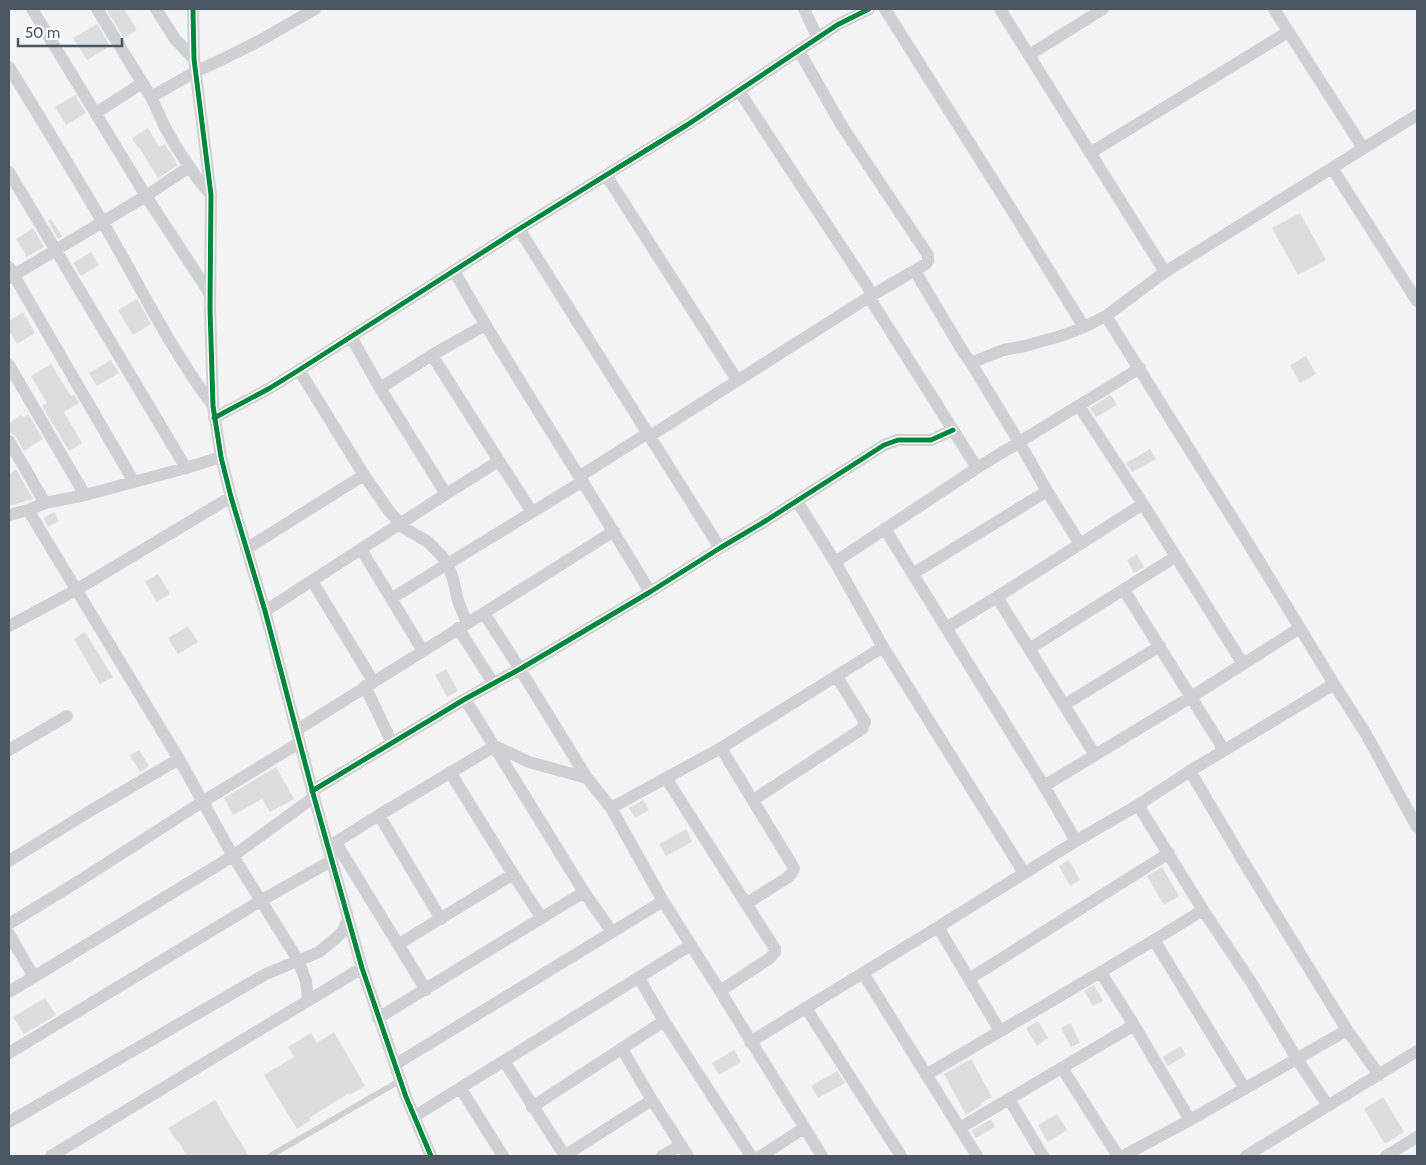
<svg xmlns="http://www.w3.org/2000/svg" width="1426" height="1165" viewBox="0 0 1426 1165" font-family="Cabin,sans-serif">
  <rect width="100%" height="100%" fill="#f4f4f4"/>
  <path fill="#ddddde" d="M106 9H124L137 30 124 38Z
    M97 24 110 46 87 60 73 38Z
    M75 95 86 113 66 125 55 107Z
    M148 128 159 147 165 144 178 165 158 178 139 147 138 148 132 138Z
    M1300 213 1326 260 1298 275 1272 228Z
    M51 219 62 236 58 239 48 221Z
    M33 228 44 247 27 257 16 239Z
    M91 252 99 265 81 276 73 263Z
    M137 299 151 324 133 335 118 310Z
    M23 312 35 333 17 344 9 330V321Z
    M1306 356 1316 374 1300 383 1290 365Z
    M111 360 119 373 97 386 89 373Z
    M51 364 71 396 74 394 79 403 64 412 82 443 69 451 42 406 47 403 31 376Z
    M1111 395 1117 405 1096 417 1090 408Z
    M28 414 43 439 24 451 16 437 13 434 9 433V423L21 415 23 418Z
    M1150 449 1156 459 1132 472 1126 463Z
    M16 469 33 499 9 506V474Z
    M54 512 59 521 48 527 43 518Z
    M1137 554 1144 567 1134 573 1127 560Z
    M158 574 170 594 157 602 145 582Z
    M188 626 198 642 178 654 168 638Z
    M85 632 113 677 100 684 74 639Z
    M446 669 458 691 447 697 435 675Z
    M139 750 149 766 140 772 130 755Z
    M276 767 294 799 270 812 262 799 233 815 224 798Z
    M643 800 649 810 635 818 629 808Z
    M686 829 692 842 666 856 659 844Z
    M1069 860 1080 880 1070 886 1059 866Z
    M1162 867 1179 896 1164 905 1147 876Z
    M1094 985 1103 1001 1093 1006 1084 991Z
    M45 998 56 1015 24 1034 13 1017Z
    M1038 1021 1048 1038 1037 1046 1026 1028Z
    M1071 1023 1080 1043 1071 1047 1061 1028Z
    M334 1032 365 1086 350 1095 349 1093 309 1118 311 1120 297 1129 264 1075 294 1057 288 1047 311 1033 317 1043Z
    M1181 1046 1186 1055 1168 1066 1162 1057Z
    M734 1050 741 1062 719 1075 712 1063Z
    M971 1059 992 1097 981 1103 982 1105 966 1115 944 1074Z
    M837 1071 845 1083 818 1098 811 1086Z
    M1383 1097 1404 1132 1385 1144 1364 1109Z
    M215 1100 223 1114 249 1156H187L178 1141 177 1142 168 1128Z
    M1057 1114 1067 1130 1048 1142 1038 1125Z
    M991 1119 995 1127 976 1138 971 1131Z"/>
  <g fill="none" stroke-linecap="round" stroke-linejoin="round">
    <path stroke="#ced0d2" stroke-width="6" d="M270 1156 401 1080"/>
    <path stroke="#ced0d2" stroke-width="12" d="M32 9 146 196 210 294
      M97 9 151 97 165 127 175 145 197 178 211 195
      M156 9 175 39 194 59
      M193 9 194 59 211 195 210 308 213 406 221 457 231 497 265 611 314 797 362 968 406 1097 431 1156
      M804 9 818 38
      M885 9 1008 204 1084 327
      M1000 9 1165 272
      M1274 9 1363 148
      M1029 55 1103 9
      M9 67C44 124 79 181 113 240 145 296 174 354 213 406
      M739 91 873 295
      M151 97 195 72 227 57 261 40 315 9
      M96 113 142 83
      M1090 153 1288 32
      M1332 168 1417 301
      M9 172 186 468
      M606 175 737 380
      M519 229 720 548
      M9 267 134 482
      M454 271C516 380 586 484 650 592
      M915 271 962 350 971 363 1019 442 1047 491 1080 544
      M9 278 146 196 189 167
      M869 297 977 468
      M1106 316 1248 543 1334 684 1366 734 1417 827
      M351 337 380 388 446 494
      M432 355 499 461 532 512
      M971 363 1003 350 1025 346 1064 335 1084 327 1106 316 1165 272 1417 115
      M9 365 85 495
      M299 370 364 475 389 511 404 528 428 542 441 555 448 565 453 579 458 601 467 623
      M380 388 432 355 485 325
      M1079 406 1143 504 1243 664
      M214 418 270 388 299 370 519 229 687 125 837 25 869 9
      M650 436 869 297 926 264 928 261V255L842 126 799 51
      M9 441 45 503
      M580 476 648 433
      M797 501 835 562 883 647 1024 873
      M28 510 179 759 233 856 298 960 306 981 308 1001
      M9 515 28 510 45 503 85 495 186 468 221 457
      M885 529 1044 786 1076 841
      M246 549 364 475
      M361 549 423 651
      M835 562 977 468 1140 368
      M914 573 1047 491
      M312 581 373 681
      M1124 590 1224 750
      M997 597 1095 755
      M392 598 583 481
      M265 611 446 494 499 461
      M484 613 520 669 587 778 611 808 663 901 720 991 822 1156
      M9 626 76 590 231 497
      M458 628 493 683
      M946 628 997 597 1143 504
      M1029 649 1175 557
      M365 686 392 743
      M465 699 584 892 612 932
      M1064 705 1160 646
      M297 730 554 569 614 531
      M721 748 794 868 791 874 787 878 747 903
      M9 750 67 716
      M1190 771 1245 864 1347 1030 1379 1075
      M450 772 513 874 541 917
      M666 778 775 949V952L770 958 720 991
      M1044 786 1191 697 1300 628
      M312 791 465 699 520 669 650 592 720 548 767 520 884 445 898 440H931L953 430
      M753 800 862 729 865 722 837 677
      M1138 805 1203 910 1251 982 1297 1059 1328 1106
      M611 808 721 748 883 647
      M379 815 441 919
      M336 843 426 990
      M328 847 379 815 495 746 529 762 587 778
      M9 861 90 811 179 759
      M9 924 79 881 202 802 299 743
      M938 927 1000 1031
      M9 934 34 977
      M1154 940 1245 1089
      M399 944 513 874
      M863 973 977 1156
      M1101 973 1134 1025 1190 1120
      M639 978 664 1021 751 1156
      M969 979 1169 853
      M9 992 233 856 314 797
      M806 1008 901 1156
      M378 1018 584 892
      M750 1042 938 927 1076 841 1138 805 1190 771 1334 684
      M622 1049 652 1100 688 1156
      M9 1053 262 900 331 861
      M504 1061 565 1156
      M396 1064 663 901
      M1062 1068 1118 1156
      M926 1075C1018 1020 1112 967 1203 910
      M461 1089 503 1156
      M1009 1099 1043 1156
      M532 1107 664 1021
      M415 1116 691 945
      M9 1122 266 974 319 952 335 939 342 932 348 920
      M960 1128 1134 1025
      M51 1156 362 968
      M564 1156 652 1100
      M662 1156 681 1145
      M761 1156 804 1128
      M1123 1156 1190 1120 1347 1030
      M1246 1156 1417 1051
      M1386 1156 1417 1137"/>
    <g stroke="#fff" stroke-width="8">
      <path id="cycleway" d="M193 9 194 59 211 195 210 308 213 406 221 457 231 497 265 611 314 797 362 968 406 1097 431 1156
        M214 418 270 388 299 370 519 229 687 125 837 25 869 9
        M312 791 465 699 520 669 650 592 720 548 767 520 884 445 898 440H931L953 430"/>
    </g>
    <use href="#cycleway" stroke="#00873e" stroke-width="5"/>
  </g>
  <rect width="1426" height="1165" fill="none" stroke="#4a5661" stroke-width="20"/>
  <path d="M18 38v8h104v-8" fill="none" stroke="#4a5661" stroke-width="2.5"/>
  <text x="25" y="38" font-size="15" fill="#4a5661" stroke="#ffffff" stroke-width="4" paint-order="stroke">50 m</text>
</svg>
